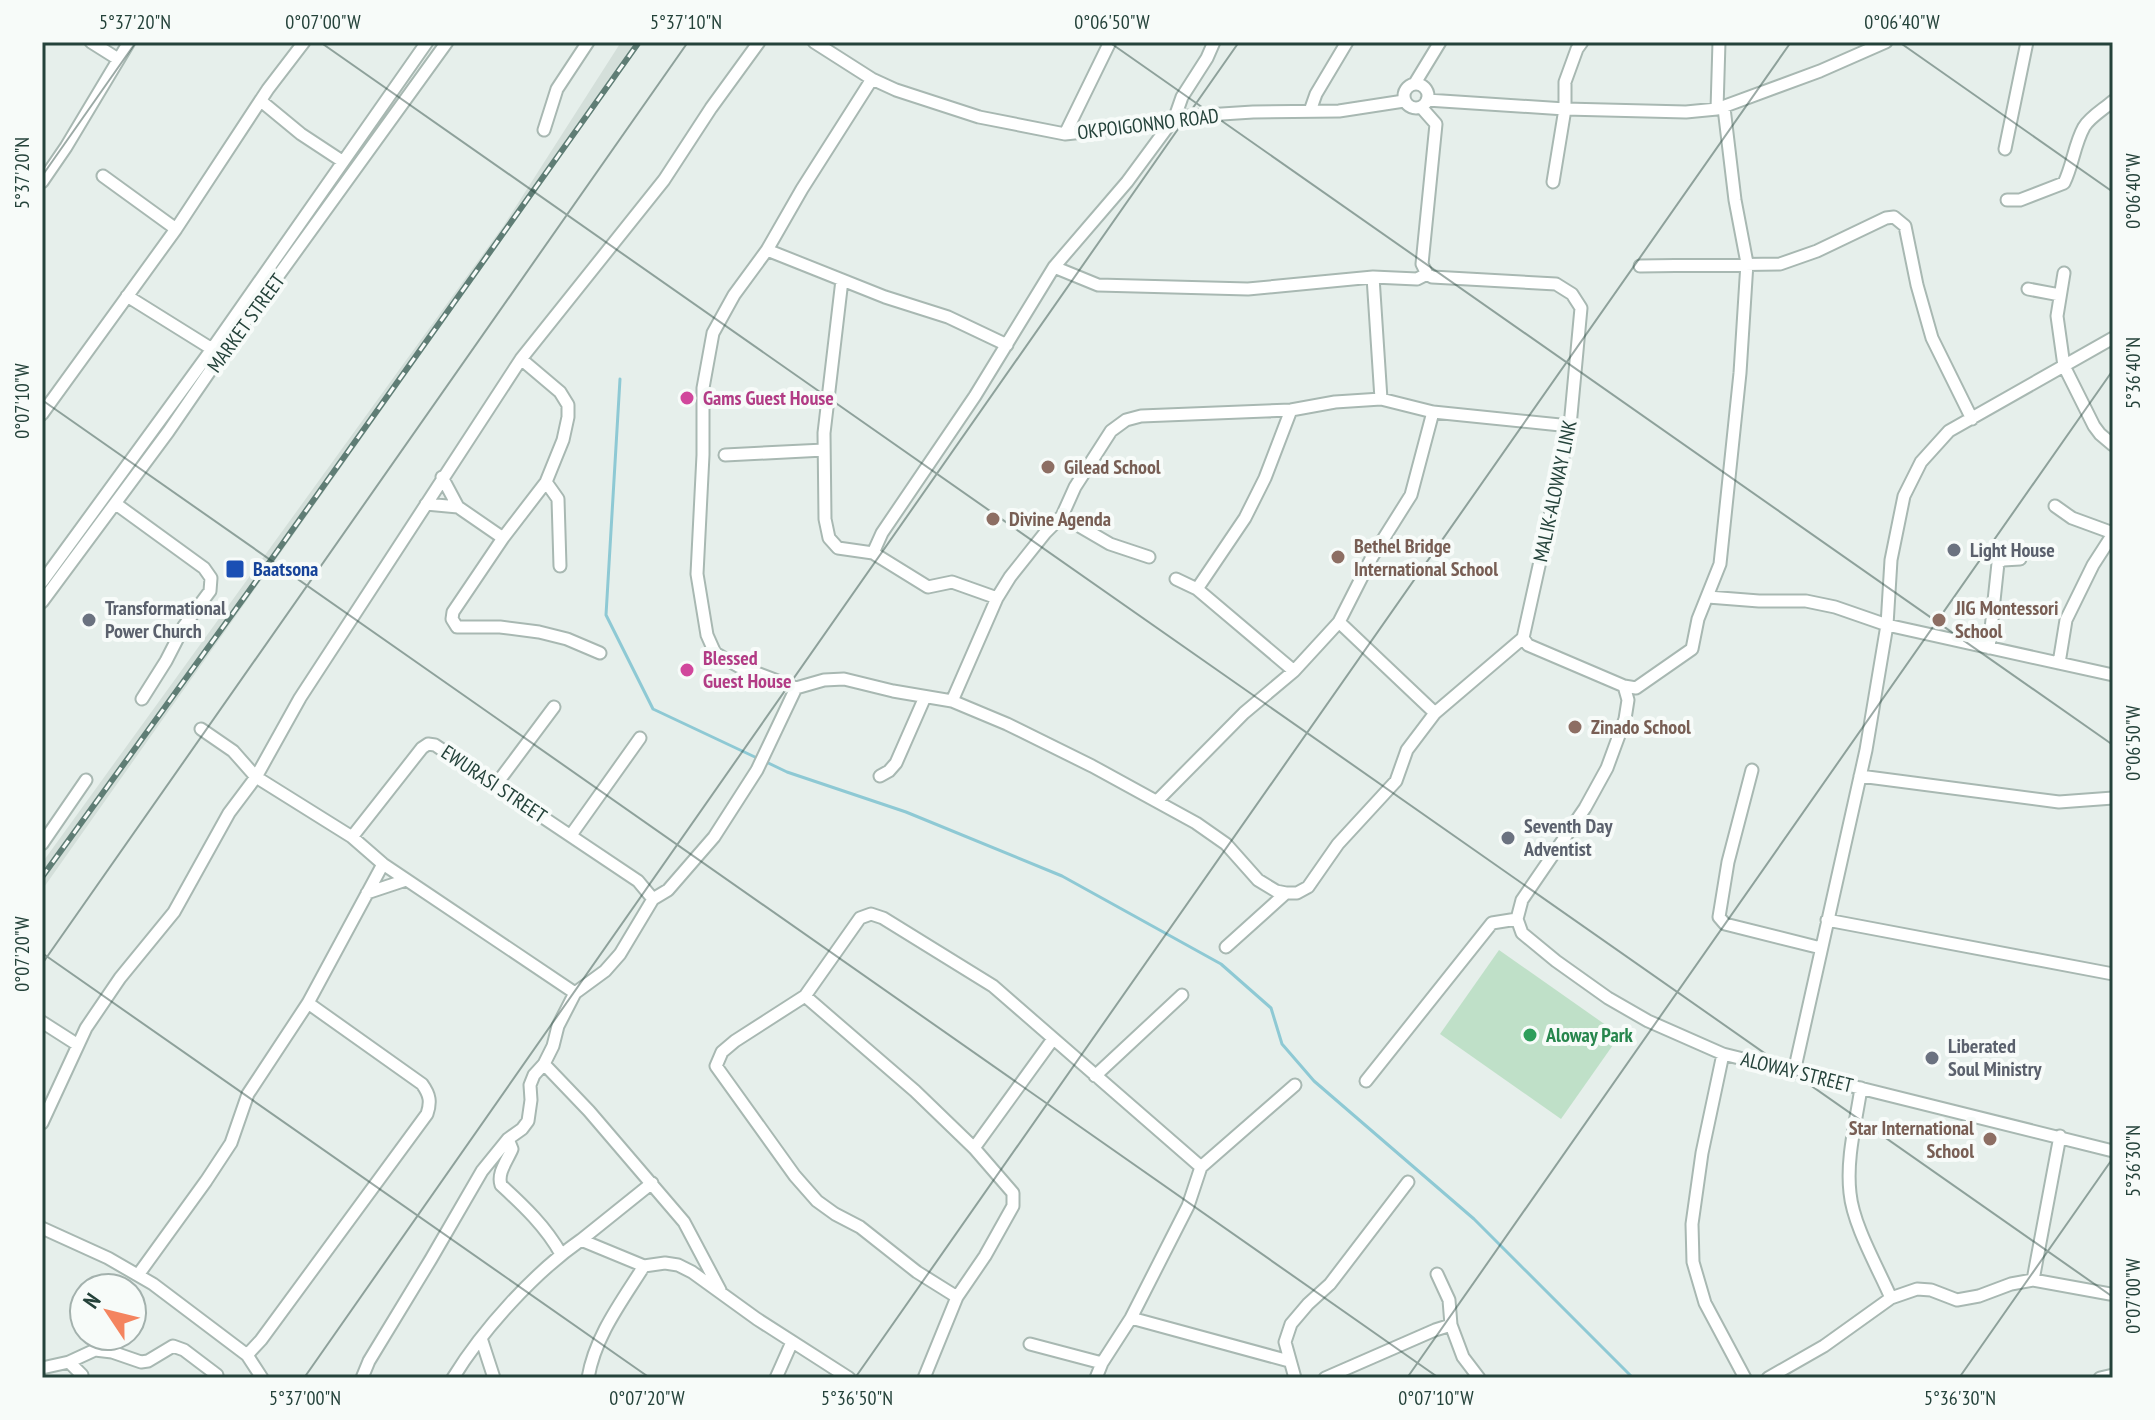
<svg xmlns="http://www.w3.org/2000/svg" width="2155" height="1420" viewBox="0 0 2155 1420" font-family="'PT Sans Narrow',sans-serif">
  <rect width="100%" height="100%" fill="#e6efeb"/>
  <path fill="#d4dfda" d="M621 42H642L42 890V863L504 225Z"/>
  <path fill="#bfe0c8" d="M1499 950 1620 1035 1561 1119 1440 1034Z"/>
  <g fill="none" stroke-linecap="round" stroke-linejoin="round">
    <path stroke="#8ec9d4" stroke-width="3" d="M620 379 606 615 653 709 757 758
      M764 761 787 772 906 812 1062 876 1221 964 1271 1008 1282 1044 1314 1081 1474 1219 1633 1378"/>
    <g stroke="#a8b8b2" stroke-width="15">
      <path id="street" d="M91 42 118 59
        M814 42 872 79 896 90 979 117 1065 134 1120 128 1175 117 1253 112 1339 111 1404 101
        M872 79 802 189 767 250 734 295 713 333 703 388V455L697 574 707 635 715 653 738 666 796 688 824 680 844 679 893 691 952 701 1007 724 1092 766 1196 823 1226 844 1258 880 1276 891 1286 893H1297L1308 887 1338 844 1396 781 1407 750 1435 713 1523 638
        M1415 83 1440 42
        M1404 96a12 12 0 1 1 24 0a12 12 0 1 1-24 0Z
        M1427 100 1565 109 1686 112 1717 109 1820 71 1886 42
        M261 101 301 134 342 161
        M1421 107 1436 124 1422 264 1427 274
        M1717 109 1719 42
        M1310 111 1316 94 1347 42
        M544 130 557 89 588 42
        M1065 134 1110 42
        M2005 149 2027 42
        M103 176 176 229
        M42 182 66 147 129 42
        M1553 182 1565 109V82L1577 49 1582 42
        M2007 200H2020L2064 183C2073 165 2074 145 2084 127 2090 117 2104 109 2113 101
        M767 250 885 297 948 317 1007 345
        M1640 266 1780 264 1817 251 1886 218 1894 217 1905 226 1917 285 1932 338 1972 419
        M1054 267 1098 285 1248 289 1373 277 1417 279 1427 274
        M2064 273 2057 316 2064 366 2094 426 2100 434 2113 445
        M1427 274 1432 277 1556 284 1572 294 1581 308 1570 426 1523 638
        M1373 277 1381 399
        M842 280 824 433 825 519 829 538 838 548 873 553 928 587 952 582 997 598
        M2028 289 2060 295
        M127 296 212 349
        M521 359 560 392 568 405V417L563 440 546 482 503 538 453 612 452 619 457 627H500L539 632 567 639 600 653
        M42 414 176 229 268 89 304 42
        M725 455 824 450
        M442 477 458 507 503 538
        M546 482 558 499 560 566
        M116 504 204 568 211 578 210 591 184 626 166 661 142 699
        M426 504 458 507
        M2055 506 2072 518 2113 533
        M1062 516 1110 544 1149 557
        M873 553 882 533 975 396 1054 267 1127 182 1175 117 1182 97 1207 58 1214 42
        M1176 579 1197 589 1294 671
        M42 582 212 349 427 42
        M1197 589 1245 518 1265 478 1291 410
        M1708 597 1759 601H1806L1835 607 1887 625 2113 675
        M42 602 168 432 221 355 447 42
        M1339 622 1435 713
        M1989 648 1998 563 2003 560 2020 559
        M2059 663 2066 620 2093 565 2113 534
        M1624 686 1636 688 1692 649 1698 619 1720 564 1740 373 1747 263 1735 200 1724 108
        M952 701 997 598 1010 577 1045 533 1062 516 1075 487 1111 431 1126 420 1141 416 1291 410 1335 402 1381 399 1433 412 1570 426
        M201 729 233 751 256 777 352 837 383 864 575 993
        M1752 770 1728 862 1719 917 1725 924 1821 948
        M880 776 889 771 896 763 925 697
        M1860 776 2059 802 2113 798
        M495 786 554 707
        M1158 800 1244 713 1294 671 1339 622 1372 557 1411 495 1433 412
        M571 835 640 738
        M352 837 422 748 428 744 435 745 638 881 653 899
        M42 844 86 780
        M367 893 406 880
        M1517 919 1522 933 1556 961 1608 998 1648 1021 1723 1054 2113 1151
        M1517 919 1522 900 1585 808 1607 768 1625 719 1628 700 1624 686 1528 645 1523 638
        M1827 920 2113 974
        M1226 947 1286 893
        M805 996 915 1091 974 1148 1013 1193V1206L985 1256 957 1297 924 1378
        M42 1022 78 1045
        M1723 1054 1702 1153 1692 1224 1693 1262 1705 1303 1745 1378
        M544 1064 589 1111 684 1222 720 1290
        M1794 1072 1866 750 1887 625 1891 560 1904 496 1921 462 1949 431 2113 338
        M1095 1076 1182 995
        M1366 1081 1492 923 1517 919
        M1861 1088C1856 1122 1846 1158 1850 1193 1853 1225 1878 1268 1891 1298
        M42 1123 86 1028 120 978 174 912 229 813 256 777 300 698 521 359 664 180 711 108 759 42
        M508 1139 512 1149C507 1161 497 1173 501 1185 524 1206 546 1227 561 1254
        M974 1148 1053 1039
        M42 1228 108 1258 153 1284 247 1355 262 1378
        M581 1240 652 1183
        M1437 1274 1449 1300 1451 1325
        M138 1275 206 1181 231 1143 248 1094 308 1003 383 864
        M2033 1280 2060 1136
        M957 1297 917 1272 860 1227 835 1214 817 1201 795 1176 716 1066 722 1052 735 1041 805 996 860 918 871 914 883 918 993 986 1201 1167
        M1131 1318 1289 1361
        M481 1338 494 1378
        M1030 1344 1102 1363
        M247 1355 261 1340 427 1114C431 1102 430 1095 422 1084L308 1003
        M69 1362 95 1350 112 1352 141 1362 148 1361 173 1346 184 1350 217 1375
        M42 1368 69 1362 82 1375 81 1378
        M362 1378 369 1361 431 1259 482 1171 508 1139 522 1129 528 1121 531 1100 530 1085 534 1075 544 1064 553 1046 558 1026 575 993 605 971 620 954 653 899 668 890 714 837 757 770 796 688
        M453 1378C483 1329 534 1273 581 1240L644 1266 665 1263 678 1265 692 1272 757 1319 849 1378
        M588 1378C595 1336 622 1301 644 1266
        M776 1378 792 1342
        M1096 1378 1102 1363 1131 1318 1188 1206 1201 1167 1295 1085
        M1295 1378 1285 1342 1291 1324 1308 1304 1330 1284 1408 1182
        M1325 1378 1435 1330 1451 1325 1463 1357 1479 1378
        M1768 1378 1824 1346 1891 1298 1917 1289 1931 1290 1957 1300 1979 1296 2011 1284 2033 1280 2110 1294
        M2100 1378 2113 1375"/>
    </g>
    <use href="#street" stroke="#fff" stroke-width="11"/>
    <g stroke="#5f7d75" stroke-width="6">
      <path id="rail" d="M42 877 249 591 639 42"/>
    </g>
    <use href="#rail" stroke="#f7fbf9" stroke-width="3" stroke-dasharray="9" stroke-linecap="butt"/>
  </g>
  <path fill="none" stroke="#24423a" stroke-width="2" stroke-opacity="0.45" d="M320 42 2113 1297M1109 42 2113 745M1899 42 2113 192M42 176 136 42M42 400 1439 1378M42 953 650 1378M42 964 688 42M304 1378 1239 42M855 1378 1791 42M1407 1378 2113 370M1959 1378 2113 1158"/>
  <g fill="#d1479c" stroke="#f7fbf9" stroke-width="3">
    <circle cx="687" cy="398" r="8"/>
    <circle cx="687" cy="670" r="8"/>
  </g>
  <g fill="#8d6e63" stroke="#f7fbf9" stroke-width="3">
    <circle cx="1048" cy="467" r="8"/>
    <circle cx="993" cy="519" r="8"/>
    <circle cx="1338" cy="557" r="8"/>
    <circle cx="1939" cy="620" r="8"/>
    <circle cx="1575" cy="727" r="8"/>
    <circle cx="1990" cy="1139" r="8"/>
  </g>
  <g fill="#6b7280" stroke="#f7fbf9" stroke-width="3">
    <circle cx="1954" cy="550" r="8"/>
    <circle cx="89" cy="620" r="8"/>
    <circle cx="1508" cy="838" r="8"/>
    <circle cx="1932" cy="1058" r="8"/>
  </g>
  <rect fill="#1a4fb4" stroke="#f7fbf9" stroke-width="3" x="225" y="559" width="20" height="20" rx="4"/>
  <circle fill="#2e9e5b" stroke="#f7fbf9" stroke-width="3" cx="1530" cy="1035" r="8"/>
  <g text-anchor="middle" stroke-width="8" stroke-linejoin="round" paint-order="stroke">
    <g font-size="20" fill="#24423a" stroke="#f7fbf9">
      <text transform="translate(1148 124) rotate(-7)" y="7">OKPOIGONNO ROAD</text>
      <text transform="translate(246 323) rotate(-54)" y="7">MARKET STREET</text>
      <text transform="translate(1555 491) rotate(-78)" y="7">MALIK-ALOWAY LINK</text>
      <text transform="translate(494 784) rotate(34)" y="7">EWURASI STREET</text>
      <text transform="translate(1797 1072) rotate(14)" y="7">ALOWAY STREET</text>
    </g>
    <g font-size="20" font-weight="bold" fill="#b23c85" stroke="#f7fbf9" text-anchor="start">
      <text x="703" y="405">Gams Guest House</text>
      <text x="703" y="665">Blessed<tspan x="703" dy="23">Guest House</tspan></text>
    </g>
    <g font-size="20" font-weight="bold" fill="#785e54" stroke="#f7fbf9" text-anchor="start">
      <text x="1064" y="474">Gilead School</text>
      <text x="1009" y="526">Divine Agenda</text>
      <text x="1354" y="553">Bethel Bridge<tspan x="1354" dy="23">International School</tspan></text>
      <text x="1955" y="615">JIG Montessori<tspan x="1955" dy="23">School</tspan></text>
      <text x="1591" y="734">Zinado School</text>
      <text x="1974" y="1135" text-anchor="end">Star International<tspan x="1974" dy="23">School</tspan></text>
    </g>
    <g font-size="20" font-weight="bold" fill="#5b616d" stroke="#f7fbf9" text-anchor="start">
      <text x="1970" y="557">Light House</text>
      <text x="105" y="615">Transformational<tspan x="105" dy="23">Power Church</tspan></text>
      <text x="1524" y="833">Seventh Day<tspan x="1524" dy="23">Adventist</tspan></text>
      <text x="1948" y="1053">Liberated<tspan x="1948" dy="23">Soul Ministry</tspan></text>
    </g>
    <g font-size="20" font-weight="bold" fill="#164399" stroke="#f7fbf9" text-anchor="start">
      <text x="253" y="576">Baatsona</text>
    </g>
    <g font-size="20" font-weight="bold" fill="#27864d" stroke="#f7fbf9" text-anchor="start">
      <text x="1546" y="1042">Aloway Park</text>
    </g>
  </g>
  <rect width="2155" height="1420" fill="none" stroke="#f7fbf9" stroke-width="88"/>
  <g transform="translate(108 1312) rotate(305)"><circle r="38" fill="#f7fbf9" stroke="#a3b1ad" stroke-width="2"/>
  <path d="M0-6L14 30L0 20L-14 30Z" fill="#f4845f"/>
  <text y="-12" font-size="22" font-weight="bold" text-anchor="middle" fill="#24423a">N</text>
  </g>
  <rect x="44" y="44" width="2067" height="1332" fill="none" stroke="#24423a" stroke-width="3"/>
  <g font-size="20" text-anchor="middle" fill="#24423a">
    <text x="135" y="29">5°37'20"N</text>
    <text x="323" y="29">0°07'00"W</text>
    <text x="686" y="29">5°37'10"N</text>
    <text x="1112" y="29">0°06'50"W</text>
    <text x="1902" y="29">0°06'40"W</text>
    <text transform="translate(22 173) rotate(-90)" y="7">5°37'20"N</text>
    <text transform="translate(2133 191) rotate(-90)" y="7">0°06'40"W</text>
    <text transform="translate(2133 373) rotate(-90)" y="7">5°36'40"N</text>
    <text transform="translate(22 401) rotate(-90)" y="7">0°07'10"W</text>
    <text transform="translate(2133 743) rotate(-90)" y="7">0°06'50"W</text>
    <text transform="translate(22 954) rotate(-90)" y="7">0°07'20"W</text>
    <text transform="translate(2133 1161) rotate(-90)" y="7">5°36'30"N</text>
    <text transform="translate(2133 1296) rotate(-90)" y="7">0°07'00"W</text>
    <text x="305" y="1405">5°37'00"N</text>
    <text x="647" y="1405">0°07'20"W</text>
    <text x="857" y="1405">5°36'50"N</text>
    <text x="1436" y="1405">0°07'10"W</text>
    <text x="1960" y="1405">5°36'30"N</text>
  </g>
</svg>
